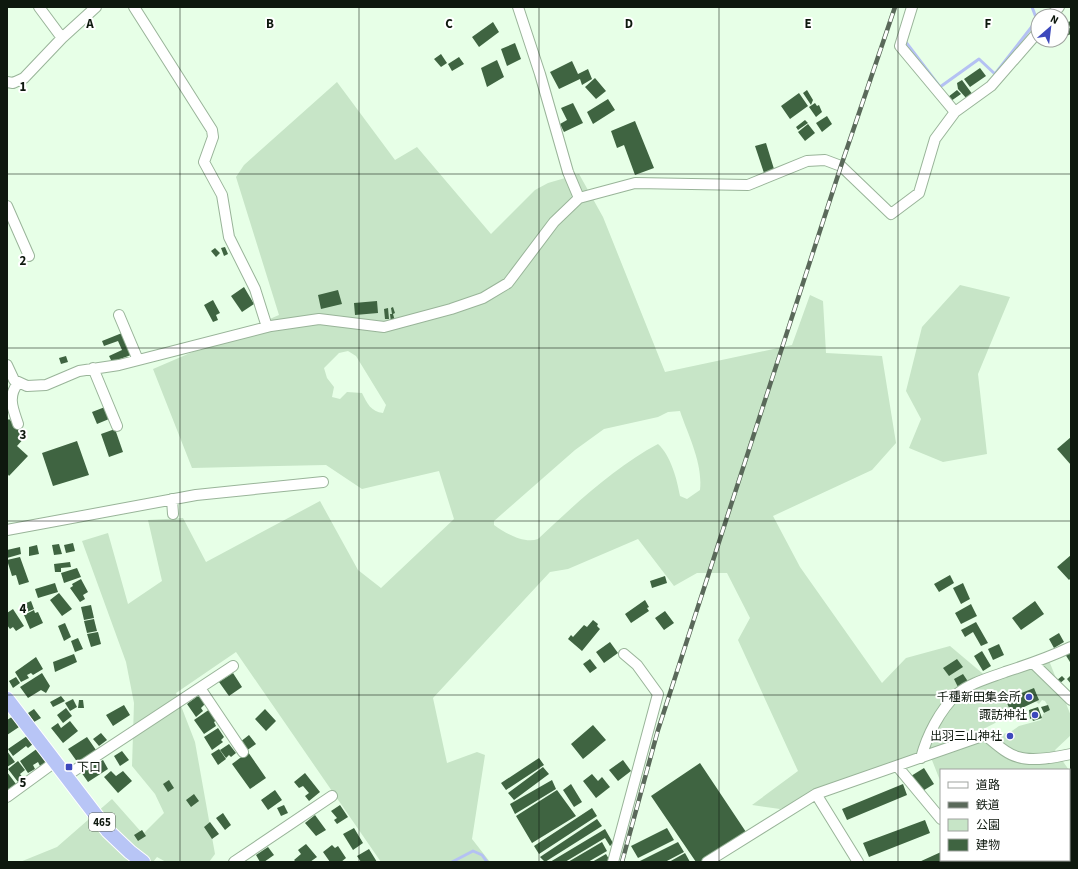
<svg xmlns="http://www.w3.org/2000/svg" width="1078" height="869" viewBox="0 0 1078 869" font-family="'Source Sans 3','Noto Sans JP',sans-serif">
  <rect width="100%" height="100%" fill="#e7ffe7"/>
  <path fill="#c7e5c7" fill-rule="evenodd" d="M337 82 395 160 417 147 491 234 535 190 548 183 579 174 603 217 665 372 792 345 810 295 823 301 826 353 882 356 896 443 872 470 773 516 800 567 882 683 906 658 950 646 988 678 1046 653 1071 716V735L1055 750 1071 773V862H997L995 860H1069V770H941V783L928 750 780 809 752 805 798 771 738 640 750 618 727 573H697L674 586 638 539 568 569 550 572 433 698 447 763 477 752 485 755 472 839 490 862H381L236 652 176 693 195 742 215 854 209 862H166L157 857 153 862H20L57 847 112 799 143 834 164 813 155 794 132 766 134 703 126 662 82 541 108 533 128 604 162 581 148 520 183 518 206 562 320 501 358 570 381 588 454 519 439 471 362 489 326 465 192 468 153 369 279 315 236 177 244 165ZM348 351 356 356 386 405 383 413C371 412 367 403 362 393L347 392 340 399 332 397 334 387 327 378 324 368 339 353ZM680 411C688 435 703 463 700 490L687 499 680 496C677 479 671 456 658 444 616 466 573 506 538 539 524 544 505 533 494 525V521L575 450 604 429 658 417 668 412ZM1035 691 1038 696 1035 701 1039 704 1042 700 1045 701 1050 710 1043 714 1041 720 1019 726 1009 733 1002 734 999 739 1003 744 982 738 961 749 953 748 951 743C966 732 1008 727 1009 704L1021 695Z
    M960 285 1010 297 978 374 987 454 943 462 909 448 921 419 906 391 922 327Z"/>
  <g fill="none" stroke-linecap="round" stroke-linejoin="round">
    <path stroke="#b4c1f3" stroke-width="3" d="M905 41 940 87 979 59 995 74 1037 20 1032 7
      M452 862 473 851 482 855 487 862"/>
  </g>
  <path fill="#3f6441" d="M1071 21V34L1064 37 1062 31 1070 28 1068 22Z
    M493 22 499 32 479 47 472 37Z
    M515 43 521 59 507 66 501 49Z
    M441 54 447 63 441 67 434 59Z
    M459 57 464 64 452 71 448 64Z
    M497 60 504 77 487 87 481 68Z
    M572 61 578 74 588 69 592 79 582 85 580 79 559 89 550 72Z
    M980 68 986 76 970 87 964 79Z
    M595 78 606 91 596 99 585 87Z
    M962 80 973 95 967 99 958 89 957 83Z
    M807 90 813 100 811 105 803 93Z
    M957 90 961 94 951 101 948 97Z
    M799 93 808 106 790 119 781 106Z
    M608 99 615 110 593 124 587 112Z
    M573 103 583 123 564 132 560 124 567 120 561 108Z
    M815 103 817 106 819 105 822 112 816 117 809 107Z
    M827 116 832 124 822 132 816 123Z
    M805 120 808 123 798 130 796 127Z
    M635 121 654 168 635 175 624 145 617 148 611 131Z
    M808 124 815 133 805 141 798 132Z
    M766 143 774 169 764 173 755 146Z
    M225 247 228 254 224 256 221 248Z
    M215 248 220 253 216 257 211 251Z
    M244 287 254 304 242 312 231 296Z
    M338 290 342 304 321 309 318 295Z
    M213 300 220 313 216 315 218 320 213 322 204 305Z
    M377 301 378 313 355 315 354 303Z
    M393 307 395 313 393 314 395 321 391 322 390 314H392L391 308Z
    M388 308 389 319H385L384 309Z
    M122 333 131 355 112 362 109 356 122 350 118 341 104 346 102 341Z
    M66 356 68 362 61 364 59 358Z
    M105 407 109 419 97 424 92 412Z
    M9 419 26 436 17 446 28 456 9 476 7 473V421Z
    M115 429 123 452 109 457 101 434Z
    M1071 437V465L1057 449Z
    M77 441 89 475 53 486 42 453Z
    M73 543 75 551 66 553 64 545Z
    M59 544 62 554 54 555 52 545Z
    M37 545 39 554 29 556V547Z
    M20 547 21 554 7 558V550Z
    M1071 555V578L1069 580 1057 567Z
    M20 557 29 582 19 585 16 575 12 576 7 560Z
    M70 562 71 567 61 568V572H55L54 564Z
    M77 568 81 577 64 583 61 573Z
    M950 575 954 583 939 592 934 584Z
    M665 576 667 583 652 588 650 581Z
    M81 579 88 592 83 595 85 599 80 602 70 588 73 586 72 584Z
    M55 583 58 592 38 598 35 589Z
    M963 583 970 599 961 604 953 588Z
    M59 593 72 609 62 616 50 600Z
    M645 600 649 607 647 608 649 611 631 623 625 614Z
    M31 601 34 609 27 612 24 604Z
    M1035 601 1044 614 1021 630 1012 618Z
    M971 604 977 616 961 624 955 613Z
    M91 605 94 618 84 620 81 607Z
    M13 609 24 626 16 631 13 627 10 629 7 625V613Z
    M34 610 35 613 38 612 43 623 30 629 24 615Z
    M665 611 674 623 664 630 655 618Z
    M94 619 97 631 87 633 84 621Z
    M593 620 598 624 597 626 600 629 582 651 568 639 571 635 573 637 584 625 587 627Z
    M976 622 988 643 981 646 973 632 965 637 961 630Z
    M65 623 71 637 64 641 58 626Z
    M98 632 101 644 91 647 87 634Z
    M1059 633 1064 642 1054 648 1049 639Z
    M78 638 83 649 75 652 71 641Z
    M610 642 618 653 604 663 596 652Z
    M999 644 1004 655 993 660 988 649Z
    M982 651 991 666 983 671 974 656Z
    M1071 651V661L1070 662 1065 654Z
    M74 654 77 662 55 672 53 662Z
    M36 657 43 669 33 675 31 673 27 675 29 678 21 682 15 672Z
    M590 659 597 668 590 673 583 664Z
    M957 659 963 667 949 676 943 668Z
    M42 673 50 686 46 693 41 690 28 698 20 687Z
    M233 673 242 687 229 696 219 682Z
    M963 674 969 683 959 689 954 679Z
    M1071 675V684L1067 679Z
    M1062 676 1065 679 1059 684 1056 681Z
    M16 677 20 683 13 688 9 681Z
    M1034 688 1039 700 1011 713 1007 703 1021 697 1019 694Z
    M199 695 205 704 201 708 203 711 196 717 187 704Z
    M61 696 65 701 53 707 50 702Z
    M73 699 77 707 70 711 65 703Z
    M79 700H83L84 708H78Z
    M124 705 130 715 113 726 106 715Z
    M1048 705 1050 710 1044 713 1041 707Z
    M1038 707 1042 718 1033 721 1032 718 1030 719 1029 710Z
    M66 708 72 716 63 723 57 715Z
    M34 709 41 718 34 722 28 713Z
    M210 709 217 720 214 722 216 726 204 734 194 720Z
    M265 709 276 721 266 731 255 719Z
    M15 715 22 725 7 735V720Z
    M70 721 78 731 63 743 51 728 58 723 61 728Z
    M593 725 606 740 583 759 571 744Z
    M218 728 224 737 221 740 223 742 212 750 204 737Z
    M101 733 107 740 99 746 93 739Z
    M249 735 256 744 246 751 240 742Z
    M27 736 33 744 28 748 26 746 13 756 8 749Z
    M87 737 96 750 78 763 68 749Z
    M229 744 236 753 231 757 229 755 226 758 220 750Z
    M38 748 47 761 40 766 38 762 33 765 35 769 28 773 20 761Z
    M219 749 226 759 218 765 211 754Z
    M7 751 15 762 7 767Z
    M122 751 129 760 120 766 114 756Z
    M248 752 266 778 250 789 232 764Z
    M539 758 544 765 506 790 501 783Z
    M103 760 108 769 88 782 81 772Z
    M623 760 631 771 618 781 609 770Z
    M18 761 25 770 20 774 23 778 18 782 8 769Z
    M700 763 746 832 701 862H696L651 796Z
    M543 767 549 774 514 800 508 793Z
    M924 768 934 784 921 792 911 776Z
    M111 771 116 776 123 771 132 781 118 793 104 777Z
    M7 772 16 784 7 790Z
    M305 773 320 792 309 801 305 796 309 793 303 786 299 788 294 782Z
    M592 774 598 781 602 777 610 787 596 798 583 781Z
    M169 780 174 788 168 792 163 784Z
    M552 780 556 789 515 814 510 804Z
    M571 784 582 802 574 807 563 790Z
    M903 784 907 795 847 820 842 809Z
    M275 790 282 800 268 810 261 800Z
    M557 790 576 816 532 843 516 816Z
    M194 794 199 801 191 807 186 800Z
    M284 805 288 813 281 816 277 808Z
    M340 805 348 817 337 824 334 820 337 818 331 811Z
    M592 808 597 816 539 854 534 846Z
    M223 813 231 825 225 830 216 818Z
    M315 815 326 830 316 836 305 823Z
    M597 819 602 826 545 862 540 857Z
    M925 820 930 833 869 857 863 843Z
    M210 822 219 834 212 839 204 827Z
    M354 828 363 843 353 850 343 834Z
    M667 828 674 840 638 858 631 846Z
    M605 829 613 843 610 846 605 838 565 862H550Z
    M142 830 146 836 138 841 134 835Z
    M602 842 607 851 588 862H568Z
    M678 842 684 852 665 862H638Z
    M306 844 317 857 310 862H296L294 860 301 854 298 850Z
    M332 845 335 848 338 846 346 858 341 862H330L323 852Z
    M268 847 274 855 264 862H260L256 855Z
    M369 849 377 862H361L357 856Z
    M941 852V860H955L956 862H919Z
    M685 853 690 862H669Z
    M606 854 610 861 608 862H592Z"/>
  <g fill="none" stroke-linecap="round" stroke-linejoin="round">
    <g stroke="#99b499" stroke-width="12">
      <path id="minor" d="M39 7 62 38
        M134 7 212 130 213 137 204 162 222 195 229 237 255 289 267 327
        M518 7 540 74 568 172 579 198
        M912 7 900 46 955 112
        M1051 16 1059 7
        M7 82 13 83 24 78 62 38 96 7
        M7 206 29 256
        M119 315 138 360
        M7 365 14 380 27 386 46 385 79 371 119 365 271 326 319 319 384 327 451 309 483 298 508 283 554 222 579 198 635 183 748 185 807 161 825 160 841 166 891 214 919 193 935 139 955 112 991 86 1038 32
        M93 368 117 426
        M18 424C13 409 7 397 18 383
        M172 499 173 514
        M7 530 196 495 323 482
        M1033 663 1071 700
        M200 688 243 752
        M921 758C927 735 940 710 957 694 970 683 989 678 1005 672 1027 665 1050 657 1071 647
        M897 766 941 819
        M66 776 233 666
        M816 794 858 862
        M7 797 55 762
        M976 860 977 862
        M234 862 332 796
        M613 862 658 694 637 665 624 654
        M707 862 816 794 985 735C995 743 1006 754 1018 757 1033 762 1057 757 1071 754"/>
    </g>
    <g stroke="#fff" stroke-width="16">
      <path id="highway" d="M7 699 108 831 130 852 143 862"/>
    </g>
    <use href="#minor" stroke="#fff" stroke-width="10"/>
    <use href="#highway" stroke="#b8c5f6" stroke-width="14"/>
    <g stroke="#5a695a" stroke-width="4.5">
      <path id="rail" d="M622 862 658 730 841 166 895 7"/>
    </g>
    <use href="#rail" stroke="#fff" stroke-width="3" stroke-dasharray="9" stroke-linecap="butt"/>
  </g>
  <path fill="none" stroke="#0e180e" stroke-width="1" stroke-opacity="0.55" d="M180 7V862M359 7V862M539 7V862M719 7V862M898 7V862M7 174H1071M7 348H1071M7 521H1071M7 695H1071"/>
  <g fill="#3d48bc" stroke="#fff" stroke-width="1.5">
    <circle cx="1029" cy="697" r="4"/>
    <circle cx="1035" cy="715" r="4"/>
    <circle cx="1010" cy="736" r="4"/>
    <rect x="65" y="763" width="8" height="8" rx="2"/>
  </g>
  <g text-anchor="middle" stroke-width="4" stroke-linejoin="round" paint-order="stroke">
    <rect fill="#fff" stroke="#565d56" stroke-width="1" x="89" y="813" width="26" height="18" rx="3"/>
    <g font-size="11" font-weight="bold" fill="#0e180e">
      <text x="102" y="826">465</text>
    </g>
    <g font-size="12" fill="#0e180e" stroke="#fff" text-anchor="end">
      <text x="1021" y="701">千種新田集会所</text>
      <text x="1027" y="719">諏訪神社</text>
      <text x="1002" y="740">出羽三山神社</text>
      <text x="77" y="771" text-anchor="start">下口</text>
    </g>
  </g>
  <g font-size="13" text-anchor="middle" font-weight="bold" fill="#0e180e" stroke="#fff" stroke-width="4" stroke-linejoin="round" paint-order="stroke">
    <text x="90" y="28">A</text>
    <text x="270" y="28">B</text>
    <text x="449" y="28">C</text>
    <text x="629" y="28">D</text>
    <text x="808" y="28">E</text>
    <text x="988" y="28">F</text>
    <text x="23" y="91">1</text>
    <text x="23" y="265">2</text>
    <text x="23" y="439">3</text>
    <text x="23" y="613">4</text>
    <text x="23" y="787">5</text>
  </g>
  <rect width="1078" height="869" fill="none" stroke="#0e180e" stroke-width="16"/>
  <rect x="940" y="769" width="130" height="92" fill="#ffffff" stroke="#9fa39f"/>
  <rect x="948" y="782" width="20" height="6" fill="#ffffff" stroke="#9fa39f"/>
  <text x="976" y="789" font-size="12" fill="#0e180e">道路</text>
  <rect x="948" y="802" width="20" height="6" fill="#5a695a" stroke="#9fa39f"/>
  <text x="976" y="809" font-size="12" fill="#0e180e">鉄道</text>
  <rect x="948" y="819" width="20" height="12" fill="#c7e5c7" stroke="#9fa39f"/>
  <text x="976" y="829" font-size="12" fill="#0e180e">公園</text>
  <rect x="948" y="839" width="20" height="12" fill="#3f6441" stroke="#9fa39f"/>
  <text x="976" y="849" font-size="12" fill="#0e180e">建物</text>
  <g transform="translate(1050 28) rotate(28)"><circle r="19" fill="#ffffff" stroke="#9fa39f"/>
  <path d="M0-3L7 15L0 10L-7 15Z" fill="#3d48bc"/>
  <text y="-6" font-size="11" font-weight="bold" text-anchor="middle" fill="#0e180e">N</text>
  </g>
</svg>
